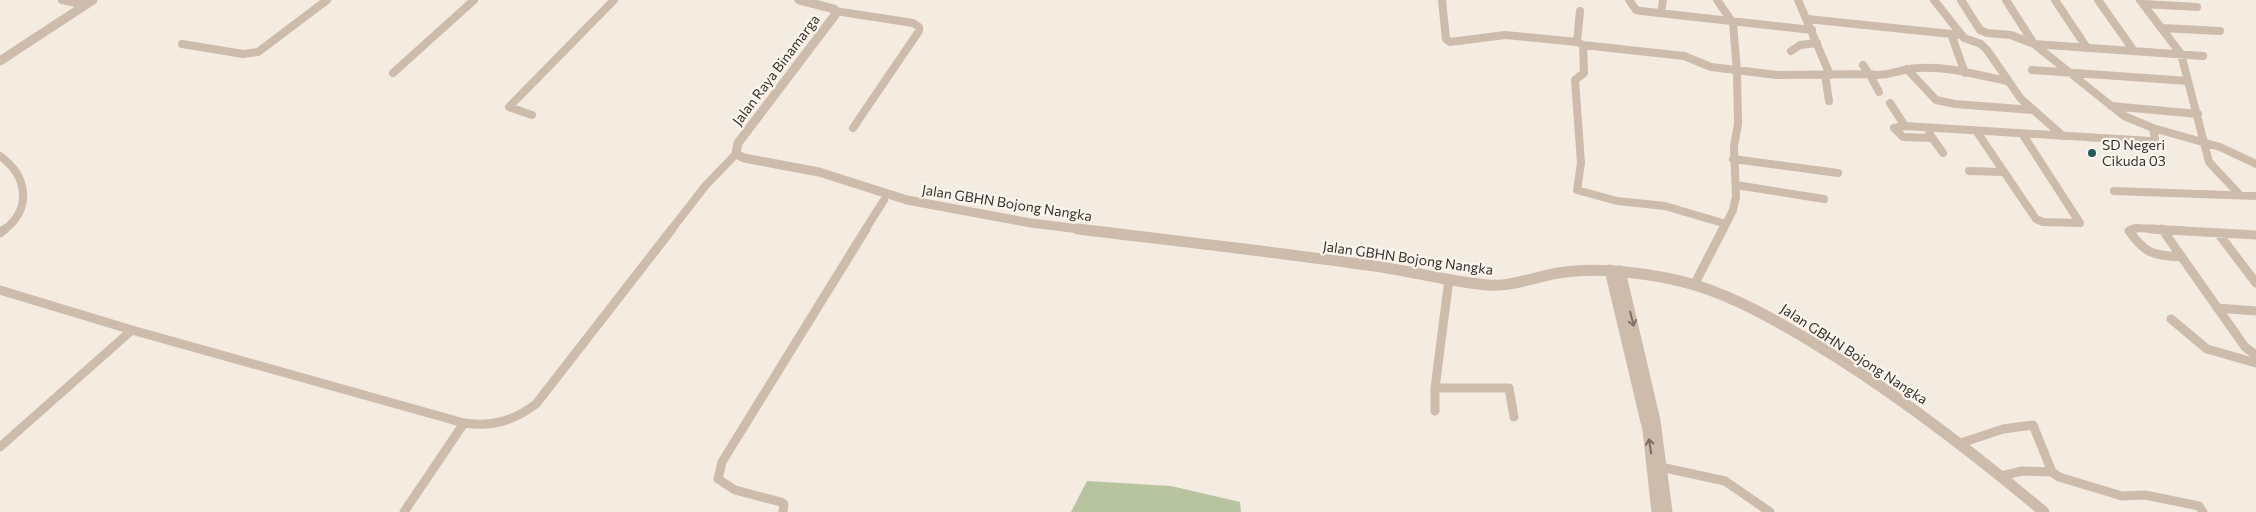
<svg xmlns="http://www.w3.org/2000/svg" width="2256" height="512" viewBox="0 0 2256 512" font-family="Commissioner,sans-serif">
  <rect width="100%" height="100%" fill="#f4ebe1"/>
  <path fill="#b8c4a0" d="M1087 481 1171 486 1240 502 1241 512H1071Z"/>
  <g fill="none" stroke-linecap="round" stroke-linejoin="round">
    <path stroke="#cdbbac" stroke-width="8" d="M62 0 86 5
      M1442 0 1446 39 1450 42 1505 35 1577 42 1583 45 1684 56 1711 67 1777 75 1869 74 1863 65
      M1629 0 1636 10 1641 11 1812 30
      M1717 0 1733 23 1737 71 1738 124 1734 146 1736 197 1733 210 1723 230
      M1798 0 1830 75
      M1934 0 1964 38 1981 44 1987 50 2021 99 2063 136
      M1961 0 1980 30 1987 33 2011 35 2034 44 2203 56
      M2006 0 2034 44 2124 116 2153 128 2220 147 2256 164
      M2055 0 2087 48
      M2098 0 2134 51
      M2140 0 2181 54 2209 162 2239 194
      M2144 4 2197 7
      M835 11 913 23 919 27V31L853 128
      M1661 13 1663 0
      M1807 19 1961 35
      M2162 28 2220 31
      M1951 34 1965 73
      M1577 42 1580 11
      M182 44 243 54 258 52 327 0
      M1583 45 1584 73 1575 80 1581 163 1577 190 1617 201 1665 206 1726 224
      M1791 51 1800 45 1817 43
      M1907 69 1936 100 1955 104 2033 110
      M2032 70 2188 81
      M393 73 474 0
      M1869 74C1885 78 1902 68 1919 68 1948 66 1978 75 2007 81
      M1825 75 1829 101
      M1870 75 1879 92
      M1890 103 1905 126 2150 141 2155 139 2153 128
      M2111 106 2198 114
      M532 115 509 107 614 0
      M1905 126 1894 128 1903 137 1932 138
      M1977 132 2036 219 2043 222 2080 223 2023 135
      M1929 133 1943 153
      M0 156C28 176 32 209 4 230
      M1733 159 1838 173
      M1969 171 2002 172
      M1736 185 1824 199
      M2114 191 2256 196
      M671 230 706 185 736 154
      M865 230 884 200
      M2131 230 2136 228 2173 230"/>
    <path stroke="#cdbbac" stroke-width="9" d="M2134 229 2129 231C2146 255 2154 255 2182 257
      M2151 229 2256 235
      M2162 229 2245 347 2256 355
      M0 233 5 229
      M2218 233 2256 283
      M1694 285 1723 229
      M0 290 132 330 464 423C493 427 513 421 536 404L672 229
      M2217 308 2256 311
      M2171 319 2207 349 2256 363
      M1435 388H1509L1514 417
      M1435 411V388L1449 279
      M1961 443 2003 429 2033 425 2052 472 2059 477 2122 496 2145 495 2199 506 2203 512
      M0 447 132 330
      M1656 466 1725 481 1770 512
      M2001 476 2022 471 2052 472
      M404 512 464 423
      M783 512 784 504 781 502 735 490 718 479 722 462 866 229"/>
    <path stroke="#cdbbac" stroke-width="9" d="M799 0 834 9 835 15 738 143 736 154 744 158 819 172 907 200 1031 223 1088 230
      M0 61 93 0"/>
    <path stroke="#cdbbac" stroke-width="11" d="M1078 229C1177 241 1276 252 1374 266 1412 271 1450 282 1488 285 1514 287 1539 275 1565 272 1604 267 1657 274 1695 285 1737 298 1775 320 1812 342 1895 392 1970 450 2044 512
      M1610 270 1648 430 1657 512
      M1620 271 1655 421 1667 512"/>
  </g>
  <defs><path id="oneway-shaft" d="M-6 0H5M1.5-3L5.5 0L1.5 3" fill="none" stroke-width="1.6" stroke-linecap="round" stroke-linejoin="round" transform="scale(1.25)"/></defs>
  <g stroke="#7d6f65">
    <use href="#oneway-shaft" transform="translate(1632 319) rotate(76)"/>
    <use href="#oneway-shaft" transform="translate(1650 446) rotate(-99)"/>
  </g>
  <circle fill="#1f5a5e" stroke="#fbf5ee" stroke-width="2" cx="2092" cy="153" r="5"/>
  <g text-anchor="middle" stroke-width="4.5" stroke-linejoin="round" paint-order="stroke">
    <g font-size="14" fill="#3b302b" stroke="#fbf5ee">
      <text transform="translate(776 70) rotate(-53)" y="5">Jalan Raya Binamarga</text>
      <text transform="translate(1007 203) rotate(9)" y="5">Jalan GBHN Bojong Nangka</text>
      <text transform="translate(1408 258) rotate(8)" y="5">Jalan GBHN Bojong Nangka</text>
      <text transform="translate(1854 354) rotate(33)" y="5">Jalan GBHN Bojong Nangka</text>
    </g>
    <g font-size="14" fill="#3b302b" stroke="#fbf5ee" text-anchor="start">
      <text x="2102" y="150">SD Negeri<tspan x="2102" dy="16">Cikuda 03</tspan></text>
    </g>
  </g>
</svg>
